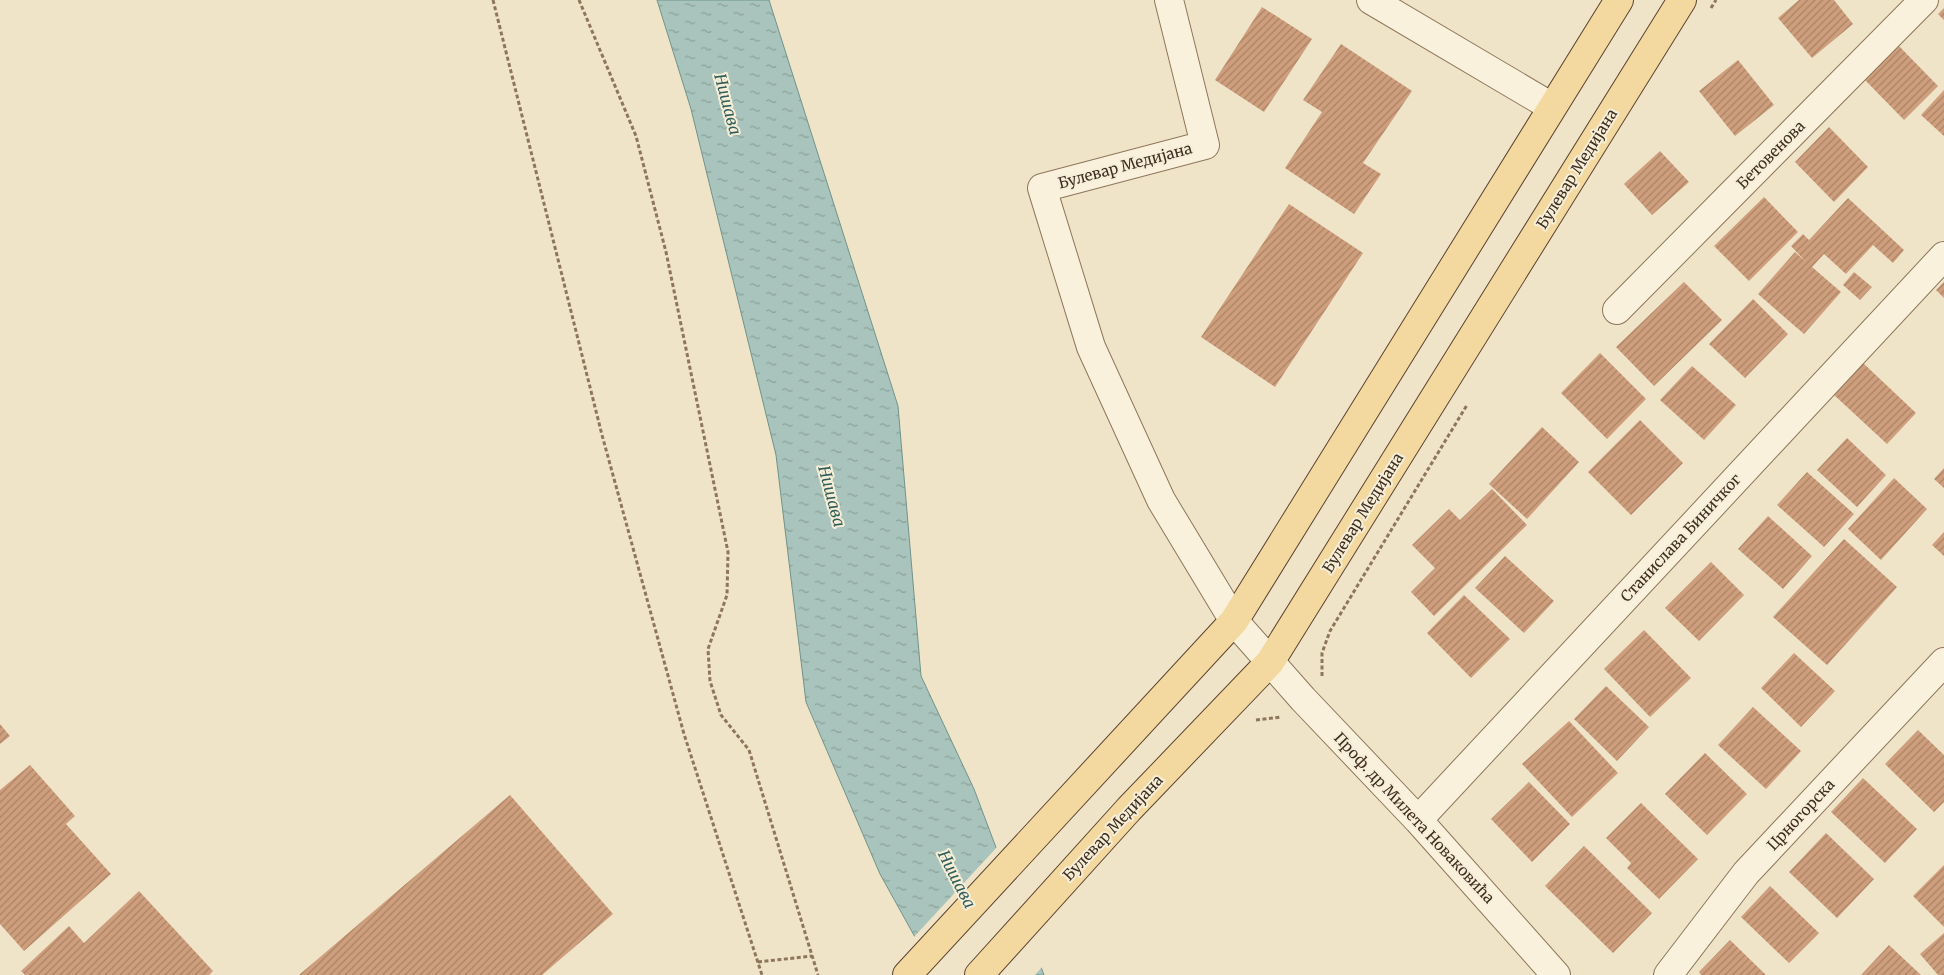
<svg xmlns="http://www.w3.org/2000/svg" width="1944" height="975" viewBox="0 0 1944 975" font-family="Merriweather,serif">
  <defs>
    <pattern id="water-ripples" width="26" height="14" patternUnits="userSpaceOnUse" patternTransform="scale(1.25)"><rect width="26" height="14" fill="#a9c4bc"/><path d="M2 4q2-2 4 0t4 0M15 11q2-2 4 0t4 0" fill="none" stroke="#8ba098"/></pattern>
    <pattern id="building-hatch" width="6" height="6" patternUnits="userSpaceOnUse" patternTransform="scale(1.25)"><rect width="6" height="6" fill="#cf9f7d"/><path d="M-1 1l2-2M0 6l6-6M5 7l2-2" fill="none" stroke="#a98266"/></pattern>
  </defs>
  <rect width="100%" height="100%" fill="#f0e4c8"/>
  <path fill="url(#water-ripples)" stroke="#6f938a" d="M657 0H769L898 406 921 676 974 789 1044 975H936L880 874 806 702 776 455 691 109Z"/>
  <path fill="#f0e4c8" d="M998 846 1043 966 1035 975H933L913 938Z"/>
  <path fill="url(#building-hatch)" d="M1799 0H1834L1853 24 1812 58 1778 18Z
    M1262 7 1312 39 1264 112 1215 80Z
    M1944 8V20L1938 14Z
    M1341 44 1412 91 1363 163 1381 174 1354 214 1285 168 1322 112 1303 100Z
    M1899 46 1938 86 1904 120 1865 80Z
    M1738 60 1774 105 1735 136 1699 91Z
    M1944 90V136L1921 115Z
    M1829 127 1868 167 1834 202 1795 162Z
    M1660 151 1689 182 1652 215 1624 184Z
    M1764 197 1798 232 1749 281 1714 246Z
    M1848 198 1904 250 1893 263 1873 245 1846 274 1824 254 1812 267 1841 292 1804 334 1758 294 1795 252 1806 262 1791 246 1803 234 1809 240Z
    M1289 204 1363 253 1275 387 1201 337Z
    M1854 272 1872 287 1860 300 1843 285Z
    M1684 282 1722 320 1654 386 1616 347Z
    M1944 282V298L1936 290Z
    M1753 299 1788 334 1745 378 1709 344Z
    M1600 353 1646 399 1607 439 1561 393Z
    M1862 362 1916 413 1887 444 1833 394Z
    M1692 366 1736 405 1704 440 1660 400Z
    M1640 420 1683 463 1631 515 1588 472Z
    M1542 427 1579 462 1527 519 1489 484Z
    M1847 438 1886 475 1857 507 1817 470Z
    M1944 468V488L1934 479Z
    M1807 472 1854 514 1824 547 1777 505Z
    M1894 478 1927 509 1881 560 1848 529Z
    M1492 489 1527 525 1434 616 1411 592 1435 568 1412 545 1449 509 1460 520Z
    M1768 516 1812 556 1783 589 1738 549Z
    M1944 532V556L1932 545Z
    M1844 539 1897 587 1827 665 1773 617Z
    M1505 556 1554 601 1524 633 1475 588Z
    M1711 562 1744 595 1699 641 1665 608Z
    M1464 595 1510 639 1471 678 1427 633Z
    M1644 630 1691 678 1650 717 1604 669Z
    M1794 653 1835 691 1801 727 1761 688Z
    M1606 686 1649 727 1617 761 1574 719Z
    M1753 707 1801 751 1766 789 1718 745Z
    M1569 721 1618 773 1572 817 1522 764Z
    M0 724 10 736 0 744Z
    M1918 730 1944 755V802L1934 812 1885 764Z
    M1705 753 1747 794 1707 835 1665 794Z
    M30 765 75 816 66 824 111 874 24 951 0 924V790Z
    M1863 778 1917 829 1885 863 1831 812Z
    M1529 782 1570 824 1532 862 1491 819Z
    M510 795 613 914 542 975H299Z
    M1641 803 1698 859 1659 899 1627 868 1631 863 1606 838Z
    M1826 833 1874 879 1837 918 1789 872Z
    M1584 846 1652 913 1613 953 1545 886Z
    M1944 865V927L1913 896Z
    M1770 886 1819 933 1789 963 1741 917Z
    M139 891 213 971 209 975H25L21 971 69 926 84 943Z
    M1944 933V975H1938L1920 954Z
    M1730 940 1766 975H1701L1699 972Z
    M1889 945 1921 975H1861Z"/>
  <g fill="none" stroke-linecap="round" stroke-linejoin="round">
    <g stroke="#8d765c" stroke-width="30">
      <path id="minor" d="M1169 0 1205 145 1042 188 1091 347 1161 500 1234 621 1303 699 1418 820 1556 975
        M1371 0 1552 107
        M1617 310 1924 0
        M1418 820 1944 256
        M1668 975 1746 873 1944 662"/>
    </g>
    <g stroke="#5b4430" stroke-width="30">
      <path id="major" d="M907 975 1234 621 1619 0
        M979 975 1129 809 1270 662 1682 0"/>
    </g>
    <path stroke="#8d765c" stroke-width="3" stroke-dasharray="4 2.5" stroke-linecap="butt" d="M493 0 602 435 684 734 762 975
      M579 0 636 136 666 252 728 552 727 595 708 649 710 681 721 715 749 750 818 975
      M1711 8 1716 0
      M1322 676V653L1330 631 1467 405
      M1256 720 1281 717
      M758 962 812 956"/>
    <use href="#minor" stroke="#faf1dc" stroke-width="28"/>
    <use href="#major" stroke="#f3d9a0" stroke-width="28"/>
  </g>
  <g text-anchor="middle" stroke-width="4" stroke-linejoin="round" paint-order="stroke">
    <g font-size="15" fill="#3d2e20" stroke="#f7eed8">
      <text transform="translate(1771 155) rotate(-45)" y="5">Бетовенова</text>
      <text transform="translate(1125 166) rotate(-15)" y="5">Булевар Медијана</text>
      <text transform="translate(1577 169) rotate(-58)" y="5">Булевар Медијана</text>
      <text transform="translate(1363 513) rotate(-58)" y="5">Булевар Медијана</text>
      <text transform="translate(1681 538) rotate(-47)" y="5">Станислава Биничког</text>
      <text transform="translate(1801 815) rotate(-47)" y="5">Црногорска</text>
      <text transform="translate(1414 818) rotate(47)" y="5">Проф. др Милета Новаковића</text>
      <text transform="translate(1113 828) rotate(-47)" y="5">Булевар Медијана</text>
    </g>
    <g font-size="16" font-style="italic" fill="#2f5d5a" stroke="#f7eed8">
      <text transform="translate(728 104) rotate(75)" y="6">Нишава</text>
      <text transform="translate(832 496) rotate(75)" y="6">Нишава</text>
      <text transform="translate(957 879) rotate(63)" y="6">Нишава</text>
    </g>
  </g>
</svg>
